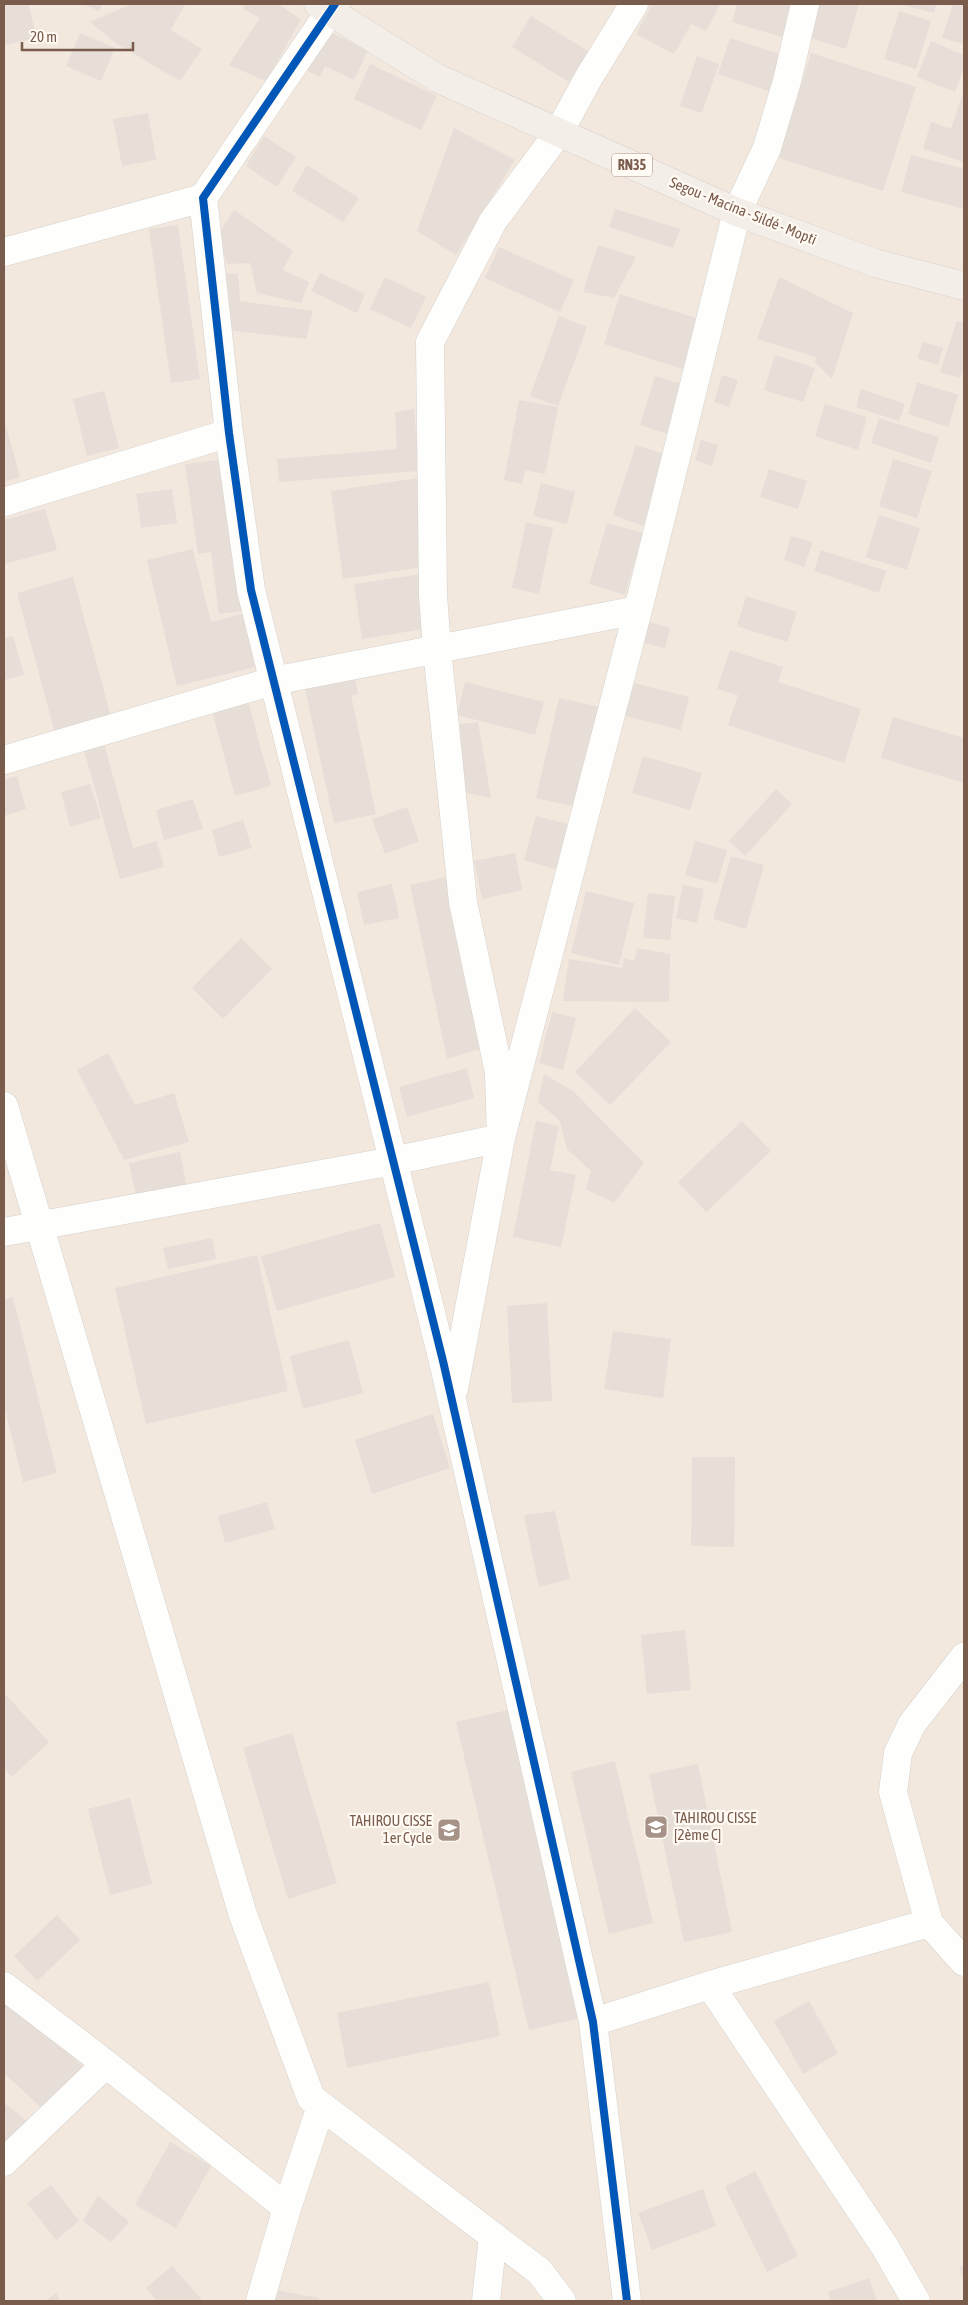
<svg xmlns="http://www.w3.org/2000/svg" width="968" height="2305" viewBox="0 0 968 2305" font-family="'Asap Condensed',sans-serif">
  <rect width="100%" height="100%" fill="#f9f5f0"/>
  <path fill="#f2e8de" d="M4 4H964V2301H4Z"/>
  <path fill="#e6ded7" d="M4 4H29L36 38 4 45Z
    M82 4H103L99 11Z
    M132 4H185L171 30 202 49 180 81 117 44 90 22Z
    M244 4H279L301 20 266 81 229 65 260 18 243 9Z
    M652 4H720L706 31 691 24 674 54 636 34Z
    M737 4H795L785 38 732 22Z
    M819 4H859L846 49 810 38Z
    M899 4H936L934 13Z
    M953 4H964V44L942 38Z
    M899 11 931 21 916 69 884 59Z
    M531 16 588 51 569 82 512 47Z
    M325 30 368 50 354 80 325 66 320 77 306 70Z
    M80 33 115 48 101 81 66 66Z
    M730 38 786 56 774 93 718 74Z
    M931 41 964 55V68L955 92 917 77Z
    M811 53 916 87 883 191 779 158Z
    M697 56 719 64 702 113 680 106Z
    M370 64 437 96 421 130 354 99Z
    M964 90V162L923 149 931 122 951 129Z
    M148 113 156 160 122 166 113 119Z
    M454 128 515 160 456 255 417 231Z
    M264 136 296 157 277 187 246 166Z
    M911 155 964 169V209L901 192Z
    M307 165 359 198 343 222 292 191Z
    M615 209 680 229 673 248 609 227Z
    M234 210 293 251 283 270 309 282 301 303 257 293 250 263 227 264 219 233Z
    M178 225 200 379 171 383 149 229Z
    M598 245 636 257 614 298 583 292Z
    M499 247 574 280 560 312 485 278Z
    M219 273 238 274 240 301 313 311 306 339 227 330Z
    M320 273 365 294 357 313 311 291Z
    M385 277 426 297 411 328 370 309Z
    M779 277 853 313 832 379 815 362 816 357 757 339Z
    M620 294 705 321 689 371 604 344Z
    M559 316 587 327 558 406 530 396Z
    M957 321 964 323V366L960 378 940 372Z
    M923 342 943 348 938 365 917 358Z
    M775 355 815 368 803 402 764 390Z
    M722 375 738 380 729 407 714 402Z
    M655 376 685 385 670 435 640 425Z
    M917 382 958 395 948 427 908 414Z
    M861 389 905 404 899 421 856 407Z
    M104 391 119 448 87 456 73 399Z
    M519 400 558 407 545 474 525 470 522 484 504 480Z
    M825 404 867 417 858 450 815 436Z
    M414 409 419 471 279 482 277 459 397 449 395 412Z
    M879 418 939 437 931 463 871 443Z
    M4 419 20 477 4 482Z
    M701 440 718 445 712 466 695 460Z
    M636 445 667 455 644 526 613 515Z
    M225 459 246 610 219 614 211 552 198 554 185 464Z
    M893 459 932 471 917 518 879 506Z
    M769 469 807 481 798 509 760 497Z
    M418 478 430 566 343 579 331 491Z
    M541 483 575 492 567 524 533 516Z
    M172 489 177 523 141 528 136 494Z
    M45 509 57 550 4 564V520Z
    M879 515 920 528 907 570 866 557Z
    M526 522 553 528 539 594 512 588Z
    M607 523 643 533 625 595 589 584Z
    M791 536 813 542 804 567 784 560Z
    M193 549 211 622 246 613 259 666 177 686 147 560Z
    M821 550 886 571 879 593 814 571Z
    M422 574 430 628 362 639 354 584Z
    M73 577 111 717 55 733 17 593Z
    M746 596 797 612 787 642 737 626Z
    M645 621 670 628 665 648 640 642Z
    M13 636 24 675 4 680V638Z
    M730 650 783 667 778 682 861 709 844 763 728 725 738 695 717 689Z
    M354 673 358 694 351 695 376 814 334 823 304 684Z
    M465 682 544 702 535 735 457 715Z
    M634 683 689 697 681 730 625 716Z
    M247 697 271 786 235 796 211 707Z
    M559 698 600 707 577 807 536 798Z
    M893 717 964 738V783L881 758Z
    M478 722 491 798 462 792 460 724Z
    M104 744 133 848 157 841 164 867 120 879 84 750Z
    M643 756 702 773 690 810 632 793Z
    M17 776 26 809 4 816V780Z
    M90 784 101 818 70 827 61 792Z
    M776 789 792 804 745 856 729 841Z
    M193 799 203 829 164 840 156 810Z
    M407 807 419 841 385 854 372 819Z
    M536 816 575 826 562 871 524 860Z
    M243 820 252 848 219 857 212 830Z
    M695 841 727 850 717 884 685 875Z
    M515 853 522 890 482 899 474 861Z
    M731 856 764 865 746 929 713 919Z
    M460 874 483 1048 447 1059 410 885Z
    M392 884 399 918 364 925 357 892Z
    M683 885 704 889 697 923 676 918Z
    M586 891 634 903 619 965 571 953Z
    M648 893 675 896 670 940 643 938Z
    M241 938 272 969 223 1019 192 988Z
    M637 948 670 954 669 1002 563 1001 569 959 622 968 624 958 634 961Z
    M635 1008 671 1042 610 1105 575 1072Z
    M552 1012 576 1018 563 1070 539 1063Z
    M108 1053 135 1105 174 1093 189 1142 124 1160 77 1070Z
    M467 1068 474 1098 407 1117 399 1087Z
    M544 1074 573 1091 644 1163 614 1203 586 1189 591 1171 567 1149 560 1121 538 1102Z
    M536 1121 559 1126 550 1170 576 1175 561 1247 513 1237Z
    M742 1121 771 1151 706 1212 678 1182Z
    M180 1152 187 1189 137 1200 129 1163Z
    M380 1223 395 1277 277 1311 261 1256Z
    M212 1238 216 1259 168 1269 163 1248Z
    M257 1255 288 1391 146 1424 115 1288Z
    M13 1297 57 1473 23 1482 4 1405V1300Z
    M547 1303 552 1401 512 1403 507 1306Z
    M613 1331 671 1339 663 1398 604 1389Z
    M349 1340 363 1393 303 1409 290 1356Z
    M433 1414 450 1468 372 1494 355 1440Z
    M692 1457H735L734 1547 691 1546Z
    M267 1502 275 1529 225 1543 218 1516Z
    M555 1511 570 1579 539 1587 524 1515Z
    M685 1630 691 1690 647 1694 641 1635Z
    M6 1695 49 1742 12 1777 4 1768V1697Z
    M508 1710 580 2018 529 2030 456 1722Z
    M292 1733 337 1883 288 1899 243 1748Z
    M615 1761 653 1923 609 1934 571 1772Z
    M698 1764 732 1932 684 1942 649 1774Z
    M130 1798 152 1884 110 1895 88 1809Z
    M57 1915 80 1940 37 1981 14 1956Z
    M489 1982 500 2036 347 2068 337 2013Z
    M4 1996 87 2070 48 2114 4 2073Z
    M809 2001 838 2053 803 2074 774 2021Z
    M4 2103 31 2124 4 2154Z
    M170 2142 211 2166 176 2228 135 2205Z
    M755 2171 798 2256 767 2272 725 2187Z
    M51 2185 79 2221 56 2240 27 2203Z
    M703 2189 716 2226 652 2250 638 2213Z
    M98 2195 129 2222 111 2242 83 2221Z
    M172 2266 203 2301H157L146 2288Z
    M964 2266V2281L959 2267Z
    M869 2278 877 2301H830L828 2292Z
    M269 2289 319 2298 318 2301H267Z
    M56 2293 61 2301H45Z"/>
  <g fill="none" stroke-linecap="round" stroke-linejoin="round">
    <g stroke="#d7d1cb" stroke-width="29">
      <path id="street" d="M335 4 203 198 229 433 251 590 443 1361 593 2022 627 2301
        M4 252 203 198
        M4 502 229 433
        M4 760 273 681 638 610
        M4 1106 243 1915 311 2098 539 2271 562 2301
        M4 1232 393 1161 501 1138 499 1072 463 902 437 649 433 595 430 342 493 221 559 132 589 77 634 4
        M454 1389 501 1138 638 610 737 212 767 148 787 81 805 4
        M964 1657 912 1724 898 1753 893 1792 929 1923 964 1962
        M710 1985 885 2247 916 2301
        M4 1986 106 2064 287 2208
        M593 2022 710 1985 929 1923
        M4 2162 106 2064
        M260 2301 287 2208 321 2106
        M486 2301 493 2236"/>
    </g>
    <g stroke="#dad1cc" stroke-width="29">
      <path id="primary" d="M318 4 437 78 737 212 875 263 964 286"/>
    </g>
    <use href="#street" stroke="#fefefd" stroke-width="28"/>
    <use href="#primary" stroke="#f3eee8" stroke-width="28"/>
    <g stroke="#fffaf3" stroke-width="11">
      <path id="cycleway" d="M335 4 203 198 229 433 251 590 443 1361 593 2022 627 2301"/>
    </g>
    <use href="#cycleway" stroke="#0057b8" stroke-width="8"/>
  </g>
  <defs>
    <g id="school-square" transform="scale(1.25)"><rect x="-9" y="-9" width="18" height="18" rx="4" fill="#a69286" stroke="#fffaf3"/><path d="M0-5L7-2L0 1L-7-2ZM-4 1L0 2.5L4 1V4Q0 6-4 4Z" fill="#fff"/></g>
  </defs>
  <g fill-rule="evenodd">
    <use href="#school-square" x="656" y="1827"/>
    <use href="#school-square" x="449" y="1830"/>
  </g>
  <g text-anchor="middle" stroke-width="4.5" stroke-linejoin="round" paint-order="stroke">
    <rect fill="#fffaf3" stroke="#a28b7f" stroke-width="1" x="612" y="153.5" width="40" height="23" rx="4"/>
    <g font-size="14" font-weight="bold" fill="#7a5c4d">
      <text x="632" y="170">RN35</text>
    </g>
    <g font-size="15" fill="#7a5c4d" stroke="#fffaf3">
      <text transform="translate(743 211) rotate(22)" y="5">Segou - Macina - Sildé - Mopti</text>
    </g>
    <g font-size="15" fill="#7a5c4d" stroke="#fffaf3" text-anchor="start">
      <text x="674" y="1823">TAHIROU CISSE<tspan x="674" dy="17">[2ème C]</tspan></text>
      <text x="432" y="1826" text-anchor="end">TAHIROU CISSE<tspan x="432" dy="17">1er Cycle</tspan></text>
    </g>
  </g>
  <rect width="968" height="2305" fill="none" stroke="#7a5c4d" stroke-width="10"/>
  <path d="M22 42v8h111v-8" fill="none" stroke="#7a5c4d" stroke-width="2.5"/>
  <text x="30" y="42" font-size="15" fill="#7a5c4d" stroke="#fffaf3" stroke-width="4" paint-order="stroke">20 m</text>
</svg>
